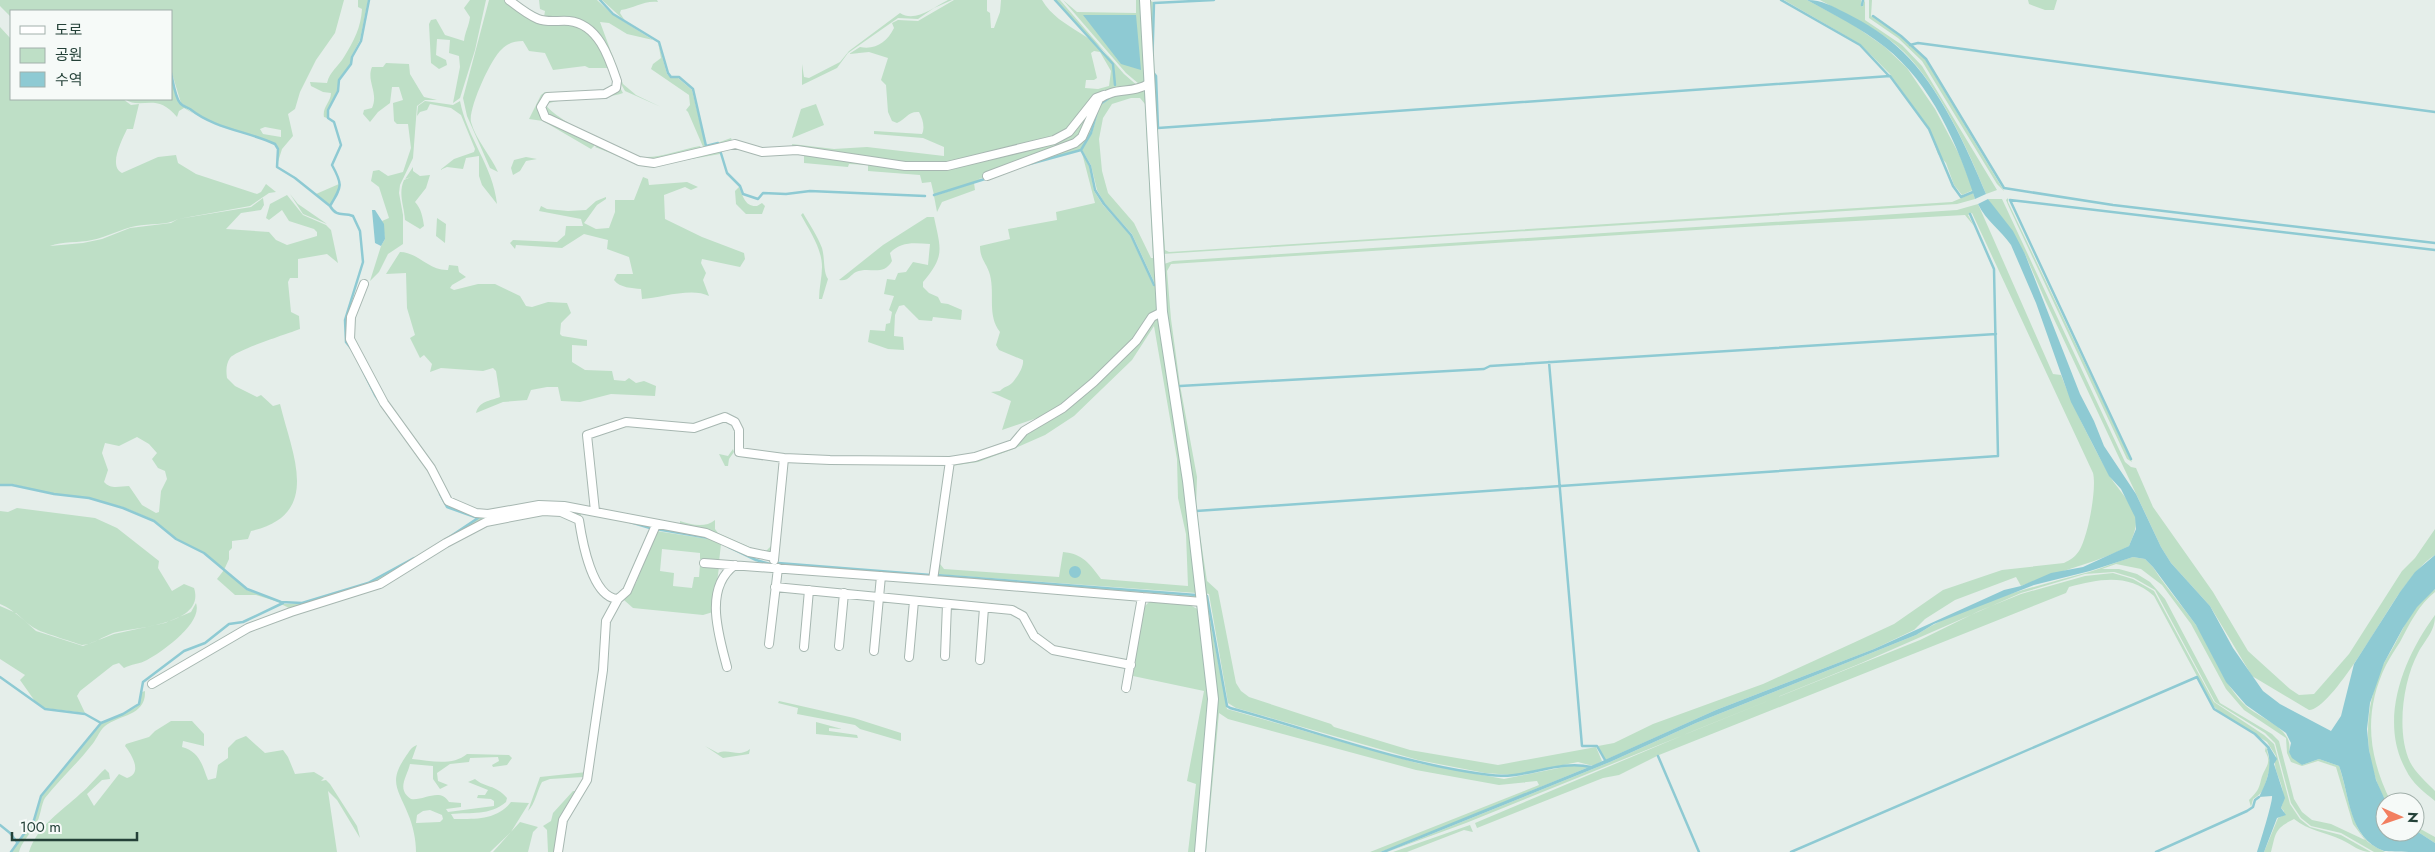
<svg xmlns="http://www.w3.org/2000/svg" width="2435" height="852" viewBox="0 0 2435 852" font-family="Jost,'Noto Sans KR',sans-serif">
  <rect width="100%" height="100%" fill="#e5eeea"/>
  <path fill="#bedfc6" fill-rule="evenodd" d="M0 0H344L335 33 316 60 300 92 295 109 288 114 293 136 282 149 277 165 279 149 276 144 209 121 181 103 171 70V11H11V17L0 6ZM265 127 281 130V137L263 134 260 129Z
    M358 0H368L360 40 351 57V63L339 79 337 91 328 110 327 118 324 117C322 107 331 102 331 93L323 92 311 86 310 82 327 83C330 71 338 67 344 57 354 41 361 27 362 9L358 7Z
    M470 0H486L475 50 460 98 453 103 460 67 459 56 449 53 450 40 437 39 436 55 446 60 447 65 439 69 431 63 429 24 431 20 436 19 445 35 464 41C465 32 469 26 470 17L464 8Z
    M489 0H507L527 15 580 25 598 39 611 68H589L585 66 553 70 545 53 529 51 523 41C515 41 508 43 502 49 491 58 468 109 471 122 476 140 491 156 498 172L490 168 467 116 463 98Z
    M512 0 544 17 545 11 540 9 539 0H597L612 14 653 40 627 34 609 23 600 22 623 84 636 95 661 107 625 91C615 75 611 55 600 39 584 14 564 25 541 18 530 16 521 7 512 0Z
    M602 0H657L658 2C645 0 634 8 621 10L620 13 625 21Z
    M948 0H952L934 8 918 19 898 18 848 53 837 68 802 85V64L804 77 809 78 840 62 849 51 900 13C915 23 934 7 948 0Z
    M954 0H987V11L990 13 991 28H994L1000 12 1001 0H1042C1060 31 1101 34 1113 66 1116 72 1113 80 1115 85L1114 64 1055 0H1060L1124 74 1139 87 1095 96 1068 131 1054 139 961 162 928 165 793 149 792 144 834 149 867 147 944 156V147L923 138 874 134V131L922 134C925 128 923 119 919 112 908 111 906 119 897 123L892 121 888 112 886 85 881 80 888 58 869 52 849 54 860 47C876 50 887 42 894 28L892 23 898 20 918 21ZM1094 51 1100 52 1111 71 1109 86 1098 89 1085 88 1086 80H1094L1097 78 1091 53Z
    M1063 0 1077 12 1136 13V0H1142L1146 78 1143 83 1139 84 1126 73Z
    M1148 0 1153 2V68L1165 250 1169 252 1952 202 1973 193 1975 199 1957 204 1162 254Z
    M1784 0H1807L1852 24 1885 47 1907 68 1935 109 1960 156 1973 190 1962 195 1954 185 1946 163 1938 154 1929 128 1890 74 1860 44Z
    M1820 0H1861L1862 7 1865 0V20L1902 45 1922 66 1997 190 1986 194C1967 147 1940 88 1904 52 1880 29 1849 16 1820 0Z
    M1869 0H1872L1871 16 1901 37 1925 59 2004 191 1997 184 1922 61 1898 38 1869 18Z
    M2028 0H2057L2054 10H2045L2029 4Z
    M0 27 11 39V99H123L131 105 139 104 133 129H127C122 140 108 166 122 173L158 157 176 155 178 163 196 174 257 194 261 192 266 184 276 192 269 193 250 206 178 219C165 226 150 223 136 226 121 229 107 237 92 240 79 243 62 241 50 246L83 243 102 239 130 228 171 223 178 219 251 207 263 198 264 205 261 210 241 213 226 229 269 232 276 240 287 245 317 236V232L314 229 289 221 282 210 269 220 266 218 270 204 287 195 303 215 326 225 331 230 338 263 327 254 298 259V278H290L288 282 291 312 299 316 300 329C287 334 236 350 230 358 226 364 226 371 227 378L235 386 257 397 261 395 273 406 280 404C292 454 323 515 251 531L248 539 232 541V548L229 551V559L224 570 204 553 176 539 154 520 123 507 89 498 54 494 12 484 0 485ZM137 437 149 444 157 453 152 459 158 468 165 471 167 479 161 491 159 512 156 513 142 505 129 486C120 486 111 490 104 482L108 470 102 453 105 443 119 446Z
    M658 42 667 74 671 78H678L692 90 706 147 731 138 733 143 704 149 688 112 686 110 690 105 689 95 651 69 653 64 661 58Z
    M386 63 409 64 410 74 422 94 424 97 437 100H425L417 106 413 158 400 185 399 193 403 215V244L388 254 379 272 370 281 381 246 385 239 382 221 389 218 379 187 371 181 373 171 379 170 388 176 403 172 411 148 408 124H397L394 121 393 103 403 100 399 87H392L390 103 378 112 370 122 363 114 364 110 372 108C379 93 366 81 372 67H383Z
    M171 76 180 104 194 114 184 108 179 111 177 117C156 91 141 111 125 99H171Z
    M618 84 623 93C605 100 556 97 546 105 553 118 626 157 643 157 662 158 682 149 700 146L702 149 654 161 639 160 546 116 542 107 547 99 605 95Z
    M1142 90 1147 96 1160 309 1150 316 1135 340 1093 380 1062 406 1040 420 1037 418 1002 430 1011 401 991 392 1000 391C1004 386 1009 387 1013 382 1017 377 1024 367 1023 360L999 350 996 345 1000 332C987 315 995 295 990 275 987 263 980 260 980 246L1010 239 1008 229 1057 220 1056 212 1095 203 1082 153 1089 166 1094 191 1103 205 1130 235 1153 285 1155 284 1132 234 1105 204 1097 190 1091 165 1082 150 1092 133 1100 106 1111 97 1098 105 1090 133 1080 150 976 180 1075 144 1083 138 1100 100 1111 93ZM1131 98H1140L1145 104 1153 258H1151L1134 223 1108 193 1102 171 1099 139 1103 118 1112 104Z
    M545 92 555 93 539 111 596 144 591 149 543 121 529 119 541 95Z
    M1097 99 1081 137 974 182 934 195 931 182 922 183 920 175 868 171V165L849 164 848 167 804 163V152L928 168 1055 141Z
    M425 101 453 105 460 101C467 138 493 166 497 204L482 185 479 176V156L466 158 463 169 447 167 440 170 454 159 474 152 475 149 461 115 451 108 430 104 427 110 420 112 417 116 418 106Z
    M816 104 824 125 792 138 801 109Z
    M598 145 639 162 719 150 720 154 646 167 595 147Z
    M526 157 537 159 526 161 520 171 513 175 511 168 514 160Z
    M413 167V171L420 176 430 175 426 188 415 202C421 208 423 218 424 226L420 229 405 220C404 205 398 194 404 180L411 177 405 179Z
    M643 177 648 179 649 185 687 182 698 187 691 190 685 187 664 195 665 219 702 237 744 253 745 259 740 267 702 259 701 263 706 273 703 280 709 296C692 287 660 298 642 299L641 289C632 288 620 288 614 280L617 274H633L629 257 607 249 608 240 584 234 562 248 516 245 515 249 510 243 513 240 557 242 565 235 566 226H583L581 219 539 211 541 206 547 209 568 211 586 210 596 201 606 197V199L597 205 584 223 596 229 609 228 615 212V200H634Z
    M974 183 975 190 942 202 937 212 934 196Z
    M339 184V191L330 205 316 194Z
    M739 187C743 196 745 207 757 206L762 203 765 206 762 214H746L736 204 735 191Z
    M290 194 298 204 327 224 303 214Z
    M2008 198V202L2132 462 2127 459 2009 207 2006 200Z
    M1988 199H2002L2125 462 2131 467 2136 468 2153 507 2213 592 2248 651 2290 689 2299 695 2314 694 2349 654 2402 571 2415 558 2435 529V555C2421 564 2411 578 2401 591 2385 612 2332 710 2309 710L2252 676 2210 606 2171 563 2161 547 2046 302 2025 254Z
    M1978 204 2053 374 2061 375C2074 409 2091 442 2108 473 2116 488 2130 499 2135 516 2138 526 2133 536 2129 546 2095 564 2057 571 2021 586L2016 577 1955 600 1925 619 1914 630 1874 649 1716 710 1605 760 1598 746 1614 743 1653 724 1763 684 1853 643 1894 624 1943 590 2002 570 2064 563C2070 560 2075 557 2079 551 2088 537 2097 488 2093 473L1972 213 1968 215 1974 226 1965 215 1727 228 1171 264 1167 271 1171 319 1180 385 1197 477 1196 509 1207 581 1218 591 1236 683 1241 691 1249 697 1331 724 1334 727 1410 750 1498 765 1596 747 1602 761 1593 766 1578 762 1513 775 1485 773 1418 760 1236 708 1228 703 1209 594 1204 593 1194 511V485L1176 387 1162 271 1164 264 1173 261 1957 210Z
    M803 213C810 225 817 235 822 248 825 258 823 272 828 279L822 299H819C819 288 822 277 822 267 822 248 809 230 801 215Z
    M927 217H934C941 250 945 256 923 282V287L929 293 938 297 941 303 948 304 962 310 961 320 933 317 932 321 919 320 904 305 899 306 895 315 894 336 903 337 904 350 888 349 868 342 870 330 885 331 886 324 890 323 892 312 889 310 894 296 884 294 887 279 895 280 898 273 906 272 913 262 928 265 930 244C914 243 901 241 890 253L892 261C883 277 869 266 856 272 850 275 848 282 839 280L883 245Z
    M437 218 446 224 445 243 436 236Z
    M400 252C418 252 429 271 448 270L449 265 458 266 459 272 466 277 452 285 450 288 454 290 478 284H495L520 296 526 306 532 307 548 302 567 303 571 313 561 323 560 334 562 336 587 340V346L572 345V362L585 370 612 371 614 380 625 381 629 378 636 383 644 381 656 386 655 396 611 394 580 402 561 401 558 387H547L531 390 527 400 503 402 476 413C479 401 490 401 500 397L496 371 493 368 483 371 441 368 430 372 432 364 424 355 420 358 410 338 415 335 407 308 406 273 386 274Z
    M1160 315 1199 601 935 577 1196 596V593L935 574 937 560 944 569 1059 577 1063 552C1083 554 1089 563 1101 579L1188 586 1186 534 1178 498 1177 459 1154 326 1132 360 1074 416 1045 435 1011 450 978 462 951 466 952 463 1013 446 1025 432 1087 390 1153 318Z
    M733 449 734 452 729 459 728 466H725L719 454 728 456Z
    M780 460 772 554 764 555 724 538 596 510V508L680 524V521C691 525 706 528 715 520V529L718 533 754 549 766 551 771 546Z
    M17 508 95 518 117 528 159 561 158 568 172 591 184 584 194 588C206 625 135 627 113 633 104 636 92 645 82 645 79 644 41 632 38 630 24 623 17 611 0 604V511L8 512Z
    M561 509 581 514 580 525 561 512 486 522 380 584 291 609 281 604H302L368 583 419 556 479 518Z
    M656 531 715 540 721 544 719 562 700 559V553L662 549 660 571 674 573 673 586 692 588 694 577H699L700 565 719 567 713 612 703 615 633 608 624 600 636 583Z
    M2133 557 2145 559 2153 567C2166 588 2182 605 2196 625 2214 652 2222 683 2246 706 2262 720 2294 728 2289 752L2302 765 2319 759 2339 766C2347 788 2350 825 2368 842 2373 846 2380 849 2385 852H2374L2341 833 2311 826 2301 818 2291 803 2275 743 2265 733 2215 702 2155 590 2134 578 2114 572 2085 574 2021 593 1859 664 1466 823 1387 852 1610 762 1696 723 1916 635C1968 602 2030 588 2089 572 2103 568 2118 561 2133 557ZM2116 564 2141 569 2162 585 2191 624 2226 689 2244 710 2286 738 2287 753 2291 762 2302 766 2318 761 2336 767 2353 824 2365 840 2331 824 2312 820 2302 812 2294 799 2279 741 2272 734 2220 703 2165 599 2150 582 2137 574 2119 569H2102Z
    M224 570 247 590 282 603 256 595H235L217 579Z
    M2113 573 2133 579 2154 591 2214 702 2264 735 2274 744 2290 804 2300 819 2310 827 2341 835 2371 852C2359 852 2353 845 2342 840 2325 832 2309 831 2294 819 2274 829 2276 833 2271 852H2264L2278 818 2282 816 2284 811 2281 808C2290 787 2270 772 2276 756L2267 742 2221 713 2213 706 2154 596C2128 573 2100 579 2069 587L2066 593 1659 755 1619 775 1603 778 1477 828 1475 823 1693 731 1920 640 1979 611 2021 594 2085 576Z
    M2435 589V592C2419 604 2409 625 2400 642 2395 650 2390 657 2386 665 2363 712 2368 756 2391 802H2386C2362 758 2363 710 2383 665 2388 655 2394 647 2398 638 2407 620 2418 600 2435 589Z
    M1206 598 1227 709 1417 763 1504 779 1564 767 1578 765 1589 767 1400 845 1380 852H1370L1539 785 1537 781 1499 785 1416 770 1228 719 1219 713 1206 852H1203L1217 702Z
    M1150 601 1190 605 1199 610 1210 705 1197 852H1188L1196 784 1187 781 1204 691 1133 676 1143 608Z
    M196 603C203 623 163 651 147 660 140 664 131 664 124 668L119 663 113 665 80 691 77 696 85 713 45 708 37 704 20 680 25 675 0 659V606L16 613 36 631 83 646 114 634 165 623 191 612Z
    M2435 615C2435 632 2426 638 2418 653 2403 681 2396 732 2410 762 2415 772 2427 783 2435 791V801C2424 792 2412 783 2406 770 2378 720 2404 657 2435 615Z
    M145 691C146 716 120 714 105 726 99 731 96 741 90 747 76 765 59 780 45 798 41 804 41 817 35 826 30 834 21 843 19 852H12L34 820 42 796 102 723 135 708 139 704 142 692Z
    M779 701 854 718 901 733V741L860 729 855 725 797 714 798 708 778 703Z
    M171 721H192L204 734V746L183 741 182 747C200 752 202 765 208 780L216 778 218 765 228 758V748L236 740 246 736 265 753 283 750 288 757 295 774 314 772 324 778 321 781 326 780 330 784 357 826 360 838 337 800 328 791 337 852H29C37 826 62 811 80 794 89 787 97 776 105 769L109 773 110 779 102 780 87 794 94 806 119 774 127 778C143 773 132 755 125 746L126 744 149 737 155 731Z
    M816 722 842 729 829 728V731L857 735 858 738 816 734Z
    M417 745 412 759C431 761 453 766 467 754L509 755 512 758 507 765 493 767 492 765 499 761 498 757 470 758 469 762 450 764 437 773 438 781 448 785 440 789 433 779V766L410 764C407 777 396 789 411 799 424 801 440 787 449 802L461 803V807L446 809 448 812 494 806V801L491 799 477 798 478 795H485L488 790 468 782 475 779C485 788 495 784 507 798L506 802C489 816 472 812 451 814L454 819C476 819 497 820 511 802L529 803 511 832 490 852H416C416 840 413 825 408 814 398 789 388 782 406 756 409 752 411 747 417 745ZM430 810 442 815 443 819 440 822 416 823 417 815 423 811Z
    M705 746 718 753C729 748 739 758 750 749L749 754 723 758Z
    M2266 746 2271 767C2265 779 2267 792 2253 799L2251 807 2249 800C2257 792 2259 789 2261 780 2264 767 2273 764 2265 751Z
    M587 772 586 779 583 777 550 779 542 782C537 791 535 804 528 811L540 777Z
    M573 791H578L566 809 556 852H548L547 830 543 826 551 821 553 813Z
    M520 822 538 827 533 832 528 852H493Z
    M1470 825 1473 832 1464 830 1407 852H1393Z
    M2415 826 2435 837V843L2415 830Z"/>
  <path fill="#8ecad3" d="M1807 0C1822 0 1832 6 1846 13 1866 23 1887 36 1903 52 1939 86 1967 148 1986 194L1975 199C1958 145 1931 83 1885 47 1861 28 1834 15 1807 0Z
    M1083 15H1136L1141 70 1121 64Z
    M1988 199 2013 231 2025 254 2080 394 2094 421 2104 446 2136 494 2161 547 2171 563 2210 606 2233 648 2263 691 2280 704 2331 731 2341 716 2354 664 2400 592 2415 572 2435 555V589L2417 607 2403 628 2384 663 2370 703 2367 729 2369 750 2376 780 2386 802 2385 832H2415V830L2435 843V852C2422 852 2395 852 2384 851 2348 838 2350 795 2339 766L2319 759 2302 765 2292 758 2289 752 2291 743 2286 733 2246 705 2226 682 2196 625 2153 567 2145 559 2133 557 2090 571 2034 585 1934 624 1916 635 1696 723 1610 762 1387 852H1380L1589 767 1716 710 1874 649 2004 590 2021 586 2051 573 2083 567 2129 546 2136 529 2135 517 2121 489 2109 476 2071 402 2036 303 2011 245C2001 230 1986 221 1978 204Z
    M372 210H375L384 224 385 239 381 246 375 243Z
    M1069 572a6 6 0 1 1 12 0a6 6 0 1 1-12 0Z
    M2269 746 2277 759 2274 764 2285 798 2281 808 2286 815 2277 818 2264 852H2257C2260 843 2273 801 2272 796L2259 797C2267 781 2273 767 2267 749Z"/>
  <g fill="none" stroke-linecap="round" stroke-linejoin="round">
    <path stroke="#8ecad3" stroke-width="2.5" d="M600 0 613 14 659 42 668 73 671 77H679L693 89 706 146 718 143
      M1055 0 1113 64 1115 85
      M1214 0 1154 3 1152 71 1156 76 1158 128 1890 76 1929 129 1953 186 1961 197 1973 192
      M1781 0 1860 45 1889 76
      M1862 5 1863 0
      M1873 16 1901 36 1926 59 2004 188 2113 205 2435 243
      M1910 45 1918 43 2435 112
      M171 73C173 81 175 97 180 103 182 106 187 107 190 109 215 129 247 131 275 144L278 149 277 167 295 178 330 206C337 218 343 212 353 216L360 231 363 262 345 320 346 342 353 351
      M720 150 727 173 740 186 743 194 758 199 763 193 786 194 810 191 925 196
      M1081 150 1090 166 1095 190 1104 204 1131 235 1154 285
      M1026 165 1081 150 1091 133 1099 105 1109 98
      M934 195 988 178
      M330 206C342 186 343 185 332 165L341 145 334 122 328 118V110L338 91 339 80 351 64 352 57 361 41 369 0
      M1549 362 1582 746H1597L1605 760
      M362 369 375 395 392 420
      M1180 386 1484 369 1490 366 1996 334
      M2131 459 2010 200 2435 250
      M0 485H12L54 494 89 498 123 508 154 521 176 539 204 553 247 589 281 602 302 603 368 583 414 558
      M440 494 447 507 475 517H490
      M1196 511 1998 456 1994 269 1970 214
      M630 522 650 528
      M656 529 709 538
      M445 540 478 518
      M729 547 756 560 770 564
      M778 563 931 575
      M936 575 1196 595
      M1205 596H1207L1227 706 1230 708C1316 731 1401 764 1490 775 1525 780 1557 759 1591 767
      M0 677 45 709 85 714 101 723
      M1658 756 1699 852
      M0 825 10 833 17 842
      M11 852 34 820 41 796 101 723 123 714 139 704 143 682 184 651 205 643 229 624 243 622 283 603
      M1791 852 2197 677 2214 709 2255 734 2268 747
      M2156 852 2247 811 2253 807 2255 800 2259 797"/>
    <g stroke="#a7b7b1" stroke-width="10">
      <path id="street" d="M509 0C518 7 528 15 538 19 548 23 559 20 569 21 598 24 609 57 617 81L616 88 605 94 547 97 541 107 545 117 639 161 654 163 735 144 762 152 797 150 905 166H947L1054 140 1069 132 1096 98 1104 95
        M987 176 1075 143 1082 137 1099 99C1114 87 1133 94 1148 84
        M364 284 351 317 350 339 384 403 431 468 448 501 476 513 488 514 539 505 564 506 706 533 749 552 774 557
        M595 511 587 435 626 422 694 428 725 417 735 422 739 430V452L784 458 830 460 950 461 975 457 1013 444 1024 431 1063 408 1094 382 1136 341 1152 317 1162 312
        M774 560 784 458
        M704 563 974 583 1202 602
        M933 580 950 461
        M775 587 1012 610 1023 616 1034 636 1053 650 1131 665
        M769 644 778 568
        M839 646 844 593
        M804 647 809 590
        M874 651 881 576
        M945 656 947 604
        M909 657 914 601
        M980 660 984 608
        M727 667C719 636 703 588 735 565
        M152 684 248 628 291 612 380 584 446 543 486 522 543 511 561 512 579 520C582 540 592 598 618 599L627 591 656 525
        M1126 688 1142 597
        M558 852 563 820 587 780 603 670 606 621 618 599"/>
    </g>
    <g stroke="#a3bab2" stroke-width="12">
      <path id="secondary" d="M1145 0 1162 312 1188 481 1213 699 1200 852"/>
    </g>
    <use href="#street" stroke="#fff" stroke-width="8"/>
    <use href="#secondary" stroke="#fff" stroke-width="10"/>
  </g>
  <rect x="10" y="10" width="162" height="90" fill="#f6faf8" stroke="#a2b0ab"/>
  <rect x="20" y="26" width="25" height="8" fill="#ffffff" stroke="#a2b0ab"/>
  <text x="55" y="35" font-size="15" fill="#244138">도로</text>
  <rect x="20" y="48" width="25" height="15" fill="#bedfc6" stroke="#a2b0ab"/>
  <text x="55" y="60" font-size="15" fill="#244138">공원</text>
  <rect x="20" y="72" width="25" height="15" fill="#8ecad3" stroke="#a2b0ab"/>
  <text x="55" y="85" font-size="15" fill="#244138">수역</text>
  <g transform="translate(2400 817) rotate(92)"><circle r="24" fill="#f6faf8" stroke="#a2b0ab"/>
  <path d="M0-4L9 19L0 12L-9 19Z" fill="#f27f60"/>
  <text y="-8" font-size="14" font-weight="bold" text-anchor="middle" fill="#244138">N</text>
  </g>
  <path d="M12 832v8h125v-8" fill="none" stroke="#244138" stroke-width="2.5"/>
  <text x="20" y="832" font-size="15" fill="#244138" stroke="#f6faf8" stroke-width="4" paint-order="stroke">100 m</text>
</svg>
